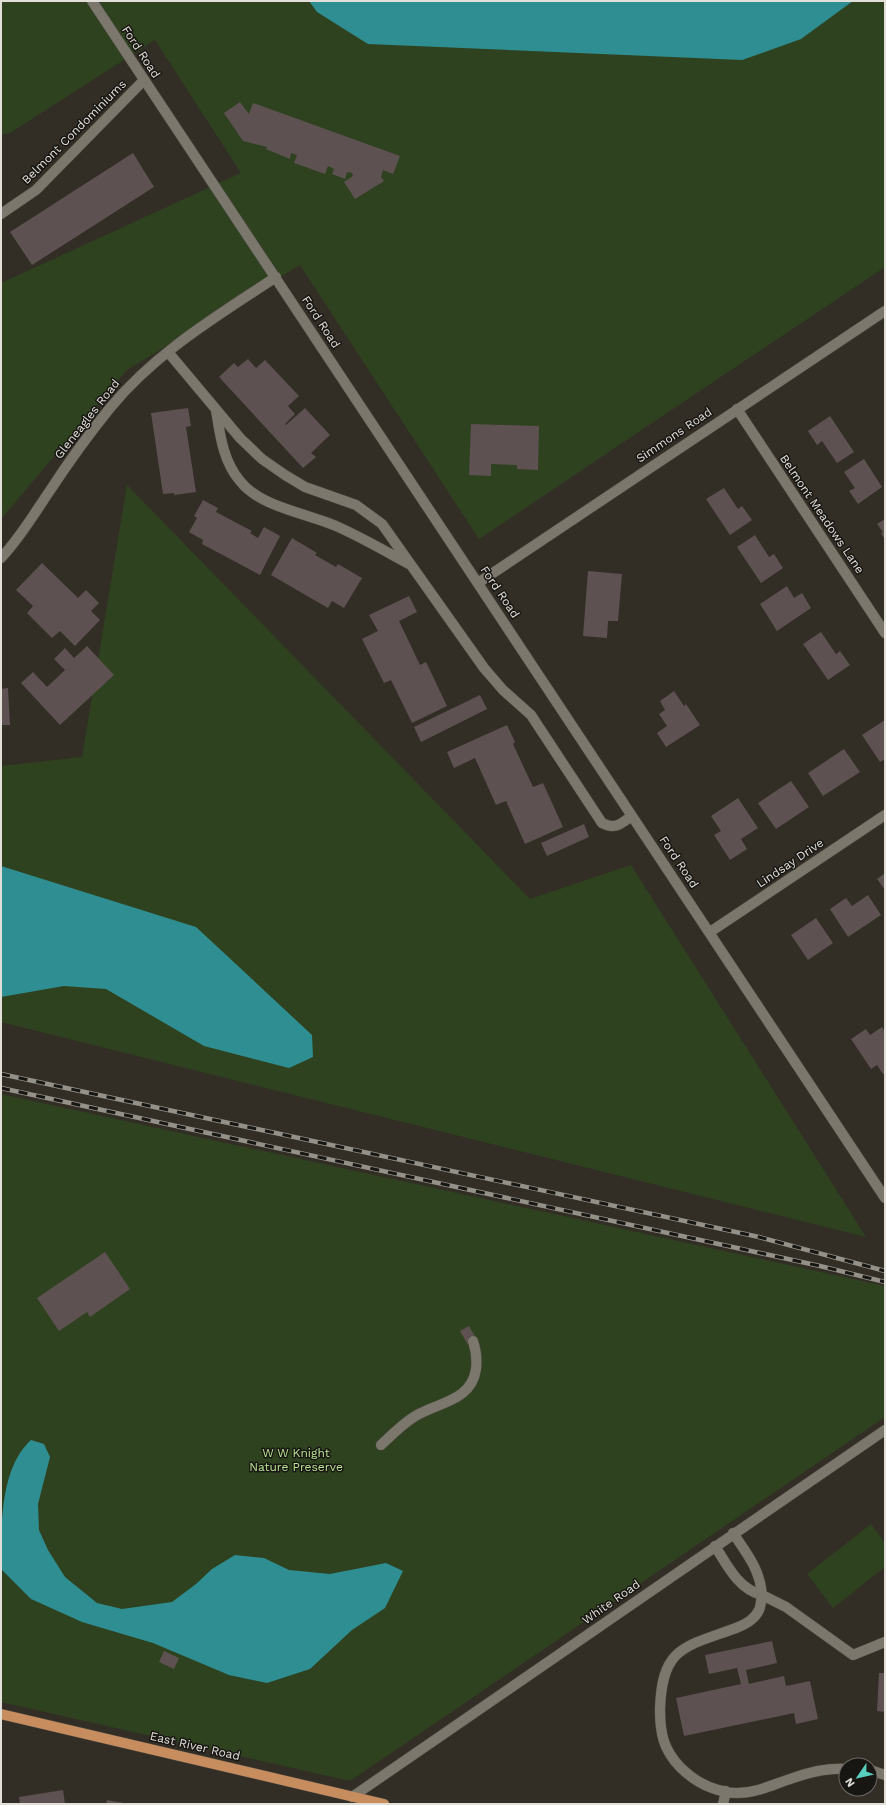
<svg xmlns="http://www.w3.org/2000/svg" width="886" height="1805" viewBox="0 0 886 1805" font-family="'Work Sans',sans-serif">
  <rect width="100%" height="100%" fill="#322e25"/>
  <path fill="#2f421f" d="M1 1H885V267L479 539 300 265 127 370 1 519V283L241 173 155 40 10 133 1 135Z
    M127 485 530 899 631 865 866 1237 1 1022V766L82 757Z
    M1 1094 885 1286V1417L350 1781 1 1702Z
    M871 1524 885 1543V1567L833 1608 807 1574Z"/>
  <path fill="#2f8e91" d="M309 1H853L801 39 742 60 368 44 317 12Z
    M1 866 196 927 312 1035 313 1057 289 1068 204 1046 106 989 64 986 1 997Z
    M31 1440 44 1444 50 1457 38 1504 39 1530 48 1550 65 1577 97 1603 122 1609 172 1602 196 1584 212 1569 235 1555 264 1558 289 1570 330 1574 386 1563 403 1571 385 1608 352 1630 310 1669 267 1683 229 1675 153 1643 82 1622 31 1599 1 1569C1 1526 0 1468 31 1440Z"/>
  <path fill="#5e5151" d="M240 102 249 114 253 103 400 156 393 174 383 170 381 177 384 181 355 199 344 182 353 176 352 173 347 172 345 179 332 174 334 169 328 166 325 174 294 163 297 155 291 153 290 159 266 149 267 147 243 141 224 113Z
    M133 153 154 187 32 265 10 232Z
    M248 359 256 368 265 360 299 396 288 406 295 414 285 424 286 425 305 408 330 435 311 453 316 457 303 468 219 377 234 363 238 367Z
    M188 408 191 426 186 427 196 492 174 495V493L163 494 151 413Z
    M830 416 854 452 837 463 822 441 817 445 808 431Z
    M471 424 539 426 538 470 517 469V465L491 464V476L469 475Z
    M864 459 882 487 858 504 849 491 855 488 844 472Z
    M724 488 738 509 742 506 752 520 730 535 706 499Z
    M203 500 218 508 216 512 252 531 250 533 258 538 264 527 280 536 260 575 202 544 203 540 189 532 197 518 194 516Z
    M885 519V540L881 533 883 532 877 524Z
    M755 535 769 557 774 554 783 568 761 583 737 547Z
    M292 538 317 553 315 555 336 567 338 564 362 578 344 608 332 601 328 608 271 575Z
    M42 563 78 598 86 590 99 603 91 611 100 620 75 646 60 631 52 638 27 613 33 606 16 590Z
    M588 571 622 574 618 621H608L607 638 583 636Z
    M787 586 794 598 802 593 811 608 777 631 760 604Z
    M409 596 417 612 399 621 420 665 426 662 447 706 412 723 391 680 384 683 362 639 378 631 369 615Z
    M821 632 836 654 840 651 850 665 828 680 803 644Z
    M87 646 114 675 60 725 21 683 33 672 47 687 65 670 54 659 65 648 74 658Z
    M8 688 10 725H1V689Z
    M674 691 684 706 686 704 700 725 666 747 657 733 667 726 659 714 665 710 660 701Z
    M480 695 487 709 421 742 414 727Z
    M885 720V759L880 762 862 735Z
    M507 725 515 742 513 744 533 787 543 783 563 827 525 844 506 801 496 805 475 758 454 768 447 752Z
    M844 749 860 772 823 796 808 773Z
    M791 781 809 807 776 829 758 803Z
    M738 798 758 828 741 839 747 849 730 860 714 835 721 831 711 816Z
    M584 824 589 837 547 856 541 843Z
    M885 873V890L877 879Z
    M868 895 881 915 848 937 830 909 846 898 852 906Z
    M816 918 833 943 808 960 791 935Z
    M882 1027 885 1032V1073L883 1074 877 1065 871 1069 851 1039 866 1029 870 1035Z
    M105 1252 130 1289 90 1317 87 1312 59 1331 37 1298Z
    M469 1326 477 1340 468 1345 460 1331Z
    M772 1641 777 1663 746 1670 749 1684 784 1676 786 1686 810 1681 818 1719 796 1724 794 1713 684 1736 676 1698 741 1684 737 1668 709 1674 705 1655Z
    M164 1651 179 1658 174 1669 159 1662Z
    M879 1673H885V1712L877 1711Z
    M63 1790 65 1804H20L19 1797Z
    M107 1800 124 1803V1804H106Z"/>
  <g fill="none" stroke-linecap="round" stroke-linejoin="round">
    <g stroke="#4e4a43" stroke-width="11">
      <path id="minor" d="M92 1 885 1198
        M1 214 36 190 144 80
        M168 352 240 438 262 459 285 475 305 487 356 505 382 524 484 668 503 690 531 715 602 823C616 830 620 824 632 816
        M737 409 885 633
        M216 410C220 435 223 461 240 481 260 507 306 513 336 526 361 537 385 551 409 564
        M1 558C20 538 34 514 49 492 68 463 88 435 110 408 155 353 217 316 276 277
        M478 583 885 311
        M710 932 885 815
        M381 1445C393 1434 405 1421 419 1414 442 1402 472 1399 476 1369 477 1360 476 1350 473 1341
        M715 1546C727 1565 738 1589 762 1595 760 1569 747 1554 733 1533
        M846 1769C828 1768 810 1772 793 1778 774 1784 757 1793 737 1793 715 1792 695 1782 680 1767 663 1749 660 1733 660 1709 662 1646 685 1647 736 1628 744 1625 755 1619 759 1610 761 1606 761 1599 762 1595L786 1607 853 1655 885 1642
        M870 1770 885 1775
        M352 1797 885 1430
        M723 1804 726 1791"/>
    </g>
    <g stroke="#4e4a43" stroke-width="11">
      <path id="major" d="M1 1714 384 1804"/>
    </g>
    <use href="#minor" stroke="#7c776d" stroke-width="10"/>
    <use href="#major" stroke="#c88d5e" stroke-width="10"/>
    <g stroke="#949189" stroke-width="4.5">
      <path id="rail" d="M1 1074 759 1237 885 1271
        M1 1088 820 1266 885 1282"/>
    </g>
    <use href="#rail" stroke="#181612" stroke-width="3" stroke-dasharray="9" stroke-linecap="butt"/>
  </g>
  <g text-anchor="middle" stroke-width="3" stroke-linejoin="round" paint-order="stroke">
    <g font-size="12" fill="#e2dfd9" stroke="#181612">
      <text transform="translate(141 52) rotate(57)" y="4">Ford Road</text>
      <text transform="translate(74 132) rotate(-45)" y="4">Belmont Condominiums</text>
      <text transform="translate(321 322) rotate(57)" y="4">Ford Road</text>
      <text transform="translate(87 419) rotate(-52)" y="4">Gleneagles Road</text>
      <text transform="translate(674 435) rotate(-34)" y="4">Simmons Road</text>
      <text transform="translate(822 514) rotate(56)" y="4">Belmont Meadows Lane</text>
      <text transform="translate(500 592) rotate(56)" y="4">Ford Road</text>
      <text transform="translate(679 862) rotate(56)" y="4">Ford Road</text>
      <text transform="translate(790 863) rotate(-34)" y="4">Lindsay Drive</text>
      <text transform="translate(611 1602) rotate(-35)" y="4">White Road</text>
      <text transform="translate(195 1746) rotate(13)" y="4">East River Road</text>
    </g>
    <g font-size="12" fill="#b7e393" stroke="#181612">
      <text x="296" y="1457">W W Knight<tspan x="296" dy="14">Nature Preserve</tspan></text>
    </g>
  </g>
  <rect width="886" height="1805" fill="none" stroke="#e2dfd9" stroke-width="4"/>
  <g transform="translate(858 1777) rotate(236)"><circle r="19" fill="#181612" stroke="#696662"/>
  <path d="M0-3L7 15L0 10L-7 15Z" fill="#58cebf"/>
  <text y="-6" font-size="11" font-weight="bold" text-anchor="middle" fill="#e2dfd9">N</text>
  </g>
</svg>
